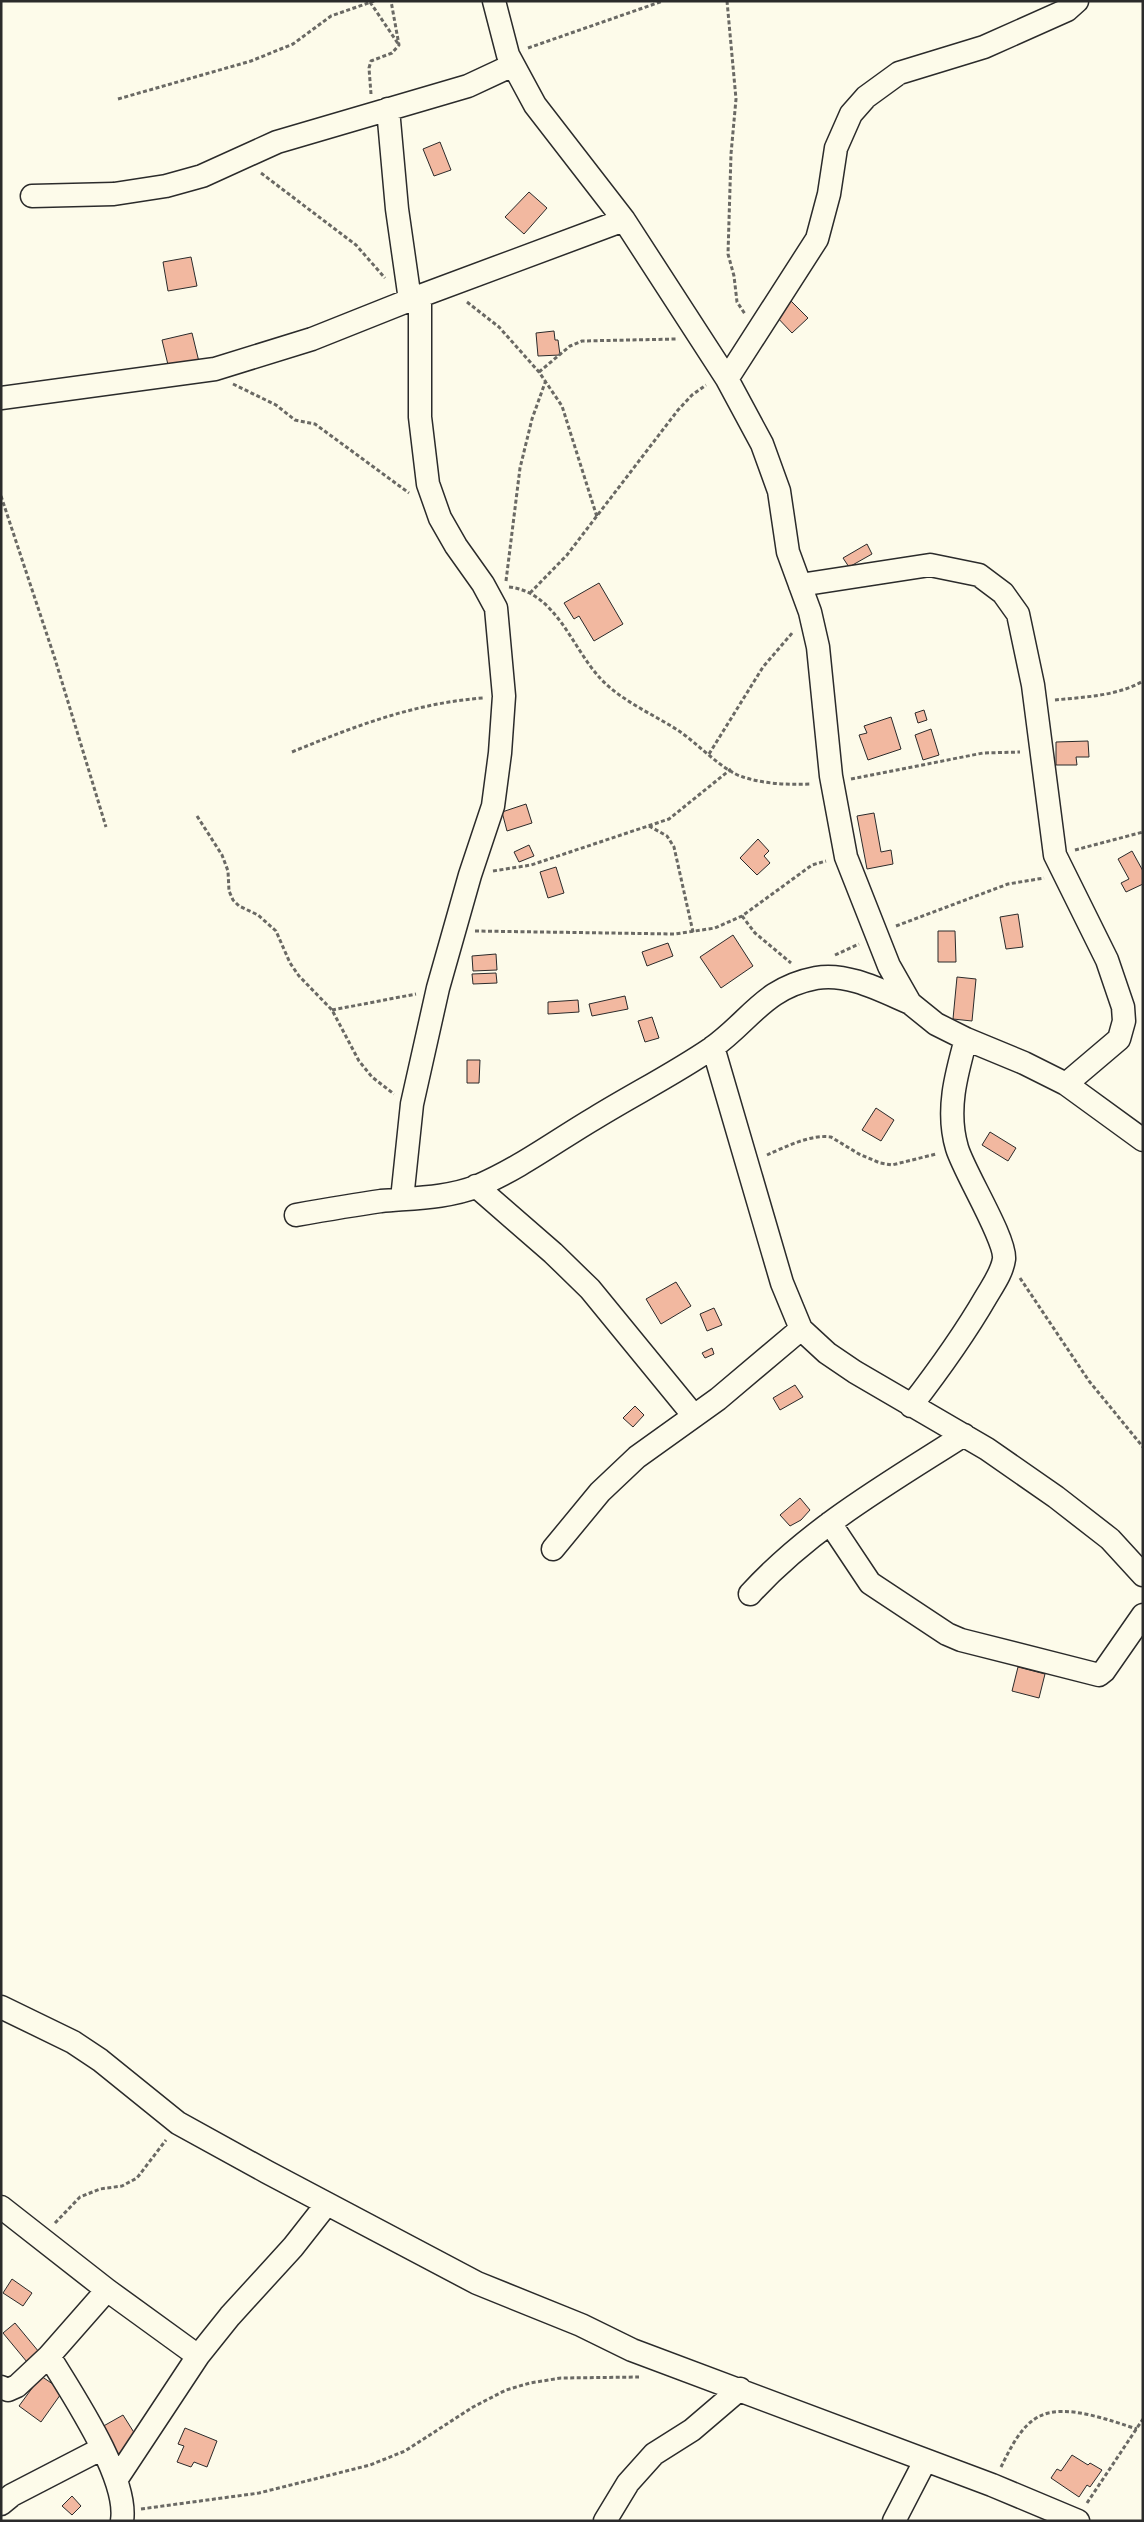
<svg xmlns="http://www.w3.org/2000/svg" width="1144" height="2522" viewBox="0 0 1144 2522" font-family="'DM Sans',sans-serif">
  <rect width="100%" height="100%" fill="#fdfbea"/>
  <path fill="#f2b8a0" stroke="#2b2b2b" d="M440 142 451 170 434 176 423 149Z
    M529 192 547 208 524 234 505 217Z
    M191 257 197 286 168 291 163 262Z
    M790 300 808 318 792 333 774 314Z
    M554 331 555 340H558L560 355 538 356 536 333Z
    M192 333 200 366 170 373 162 340Z
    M867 544 872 554 849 567 843 558Z
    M599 583 623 624 594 641 579 616 574 619 564 603Z
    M924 710 927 720 918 723 915 713Z
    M891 717 901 749 868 760 859 735 867 733 864 726Z
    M931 729 939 755 923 760 915 735Z
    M1088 741 1089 757H1076L1077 765H1056V742Z
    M526 804 532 823 507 831 502 812Z
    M874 813 881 852 891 850 893 864 867 869 857 816Z
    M758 839 769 851 764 856 770 863 757 875 740 858Z
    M529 845 534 856 519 862 514 852Z
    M1132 851 1143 871V884L1126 892 1121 883 1129 879 1118 859Z
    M556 867 564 893 548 898 540 872Z
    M1018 914 1023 947 1006 949 1000 917Z
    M938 931H955L956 962H938Z
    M733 935 753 966 721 988 700 957Z
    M668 943 673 956 647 966 642 952Z
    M496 954 497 970 473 971 472 956Z
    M496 973 497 983 473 984 472 974Z
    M957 977 976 979 972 1021 953 1019Z
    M625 996 628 1009 592 1016 589 1004Z
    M578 1000 579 1012 548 1014V1002Z
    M652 1017 659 1038 645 1042 638 1021Z
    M467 1060H480L479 1083H467Z
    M876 1108 894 1120 881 1141 862 1130Z
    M990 1132 1016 1148 1008 1161 982 1145Z
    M676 1282 691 1306 661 1324 646 1299Z
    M714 1308 722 1325 707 1331 700 1314Z
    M712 1348 714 1354 705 1358 702 1353Z
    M795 1385 803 1397 780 1410 773 1398Z
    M635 1406 644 1415 633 1427 623 1418Z
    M800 1498 810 1510 801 1520 790 1526 780 1515Z
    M1018 1667 1045 1674 1039 1698 1012 1691Z
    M12 2279 32 2293 23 2306 3 2293Z
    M15 2323 39 2352 27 2362 3 2333Z
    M41 2376 63 2391 41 2422 19 2406Z
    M123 2415 140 2442 116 2455 100 2428Z
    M185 2428 217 2441 207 2467 194 2462 191 2467 177 2462 184 2446 178 2444Z
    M1072 2455 1088 2465 1090 2463 1102 2470 1090 2487 1087 2485 1079 2497 1051 2478 1057 2469 1061 2471Z
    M72 2496 81 2506 72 2515 62 2506Z"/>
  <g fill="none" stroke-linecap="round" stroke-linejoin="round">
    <g stroke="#2b2b2b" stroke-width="25">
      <path id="minor" d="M494 1 508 55 535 105 624 220 727 379 762 444 779 491 788 552 810 612 818 647 831 776 846 857 889 966 910 1003 936 1024 966 1039 1024 1063 1066 1084 1143 1140
        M388 109 397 209 410 300
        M32 196 114 194 166 186 202 176 277 142 468 86 513 65
        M727 379 817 239 829 194 836 148 851 114 866 97 899 73 984 47 1067 10 1077 1
        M1 398 215 369 312 339 420 296 624 220
        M800 585 930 565 979 575 1003 593 1018 614 1033 685 1055 855 1107 960 1123 1007 1124 1021 1119 1039 1066 1084
        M713 1047 782 1283 801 1329 827 1353 855 1372 987 1449 1056 1497 1110 1539 1143 1575
        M476 1186 553 1253 590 1289 694 1416
        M402 1199 412 1104 438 988 470 875 493 806 500 753 504 696 496 608 483 584 456 546 440 518 428 484 420 417V296
        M296 1215C324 1210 353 1205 381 1201 413 1198 448 1198 478 1186 520 1168 556 1141 595 1118 634 1094 674 1074 712 1048 751 1020 764 988 816 978 847 972 882 991 910 1003
        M911 1406C938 1371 964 1335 986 1297 993 1285 1002 1273 1004 1259 1006 1239 964 1172 957 1148 946 1111 956 1075 966 1039
        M830 1523 870 1583 947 1634 961 1640 1099 1675 1104 1671 1143 1615
        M553 1549 600 1492 637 1457 718 1399 801 1329
        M750 1594C810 1528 889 1483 964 1435
        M1 2007 73 2042 100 2060 178 2123 267 2172 477 2283 581 2325 632 2350 992 2485 1078 2521
        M1 2207 107 2290 198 2356
        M49 2356C72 2394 129 2478 122 2521
        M1 2387 8 2390 17 2386 49 2356 107 2290
        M116 2480 198 2356 230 2316 293 2247 326 2205
        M1 2504 12 2495 101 2449
        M605 2521 628 2483 654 2454 692 2430 740 2389
        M894 2521 925 2461"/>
    </g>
    <path stroke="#6a6964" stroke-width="3" stroke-dasharray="4 2.5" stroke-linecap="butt" d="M727 1 736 99 731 154 728 254 734 276 737 302 745 314
      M370 2 399 45
      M528 48 663 1
      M371 94 369 68 371 61 392 53 399 45 391 1
      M118 99 251 61 293 44 331 16 374 1
      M261 173 356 245 385 278
      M467 302 499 327 539 372 562 406 597 517
      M539 372 570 346 582 341 677 339
      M233 384 276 405 295 420 315 424 409 493
      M1 496 55 659 106 827
      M506 581 520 468 532 419 546 380
      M509 587C556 592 572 648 600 678 621 701 653 714 679 731 697 743 723 771 743 777 765 784 787 785 811 784
      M530 593 567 555 678 410 692 395 706 385
      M1055 700C1084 697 1118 696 1143 681
      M292 752C355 726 415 703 483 698
      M709 754 763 667 793 632
      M851 779 983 753 1020 752
      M197 816 222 855 228 871 229 891 233 900 239 906 258 915 276 931 290 963 299 976 332 1010 359 1061 372 1077 394 1094
      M649 826 667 836 674 847 693 932
      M1075 850 1143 832
      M493 871 531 865 669 819 731 769
      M742 916 755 933 791 963
      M896 926 1008 884 1044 878
      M475 931 675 934 715 928 742 916 812 865 826 861
      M835 955 859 944
      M332 1010 416 994
      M767 1155C785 1147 811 1134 831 1137L859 1154 880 1163 892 1165 936 1154
      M1020 1278 1089 1381 1143 1447
      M55 2223 80 2197 100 2189 122 2186 137 2178 166 2140
      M1001 2467C1010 2449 1021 2425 1040 2416 1066 2403 1111 2421 1137 2429
      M1087 2503 1143 2419
      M141 2509 259 2493 370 2465 405 2451 473 2407 506 2390 530 2383 561 2378 639 2377"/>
    <use href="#minor" stroke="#fdfbea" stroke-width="22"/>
  </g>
  <rect width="1144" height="2522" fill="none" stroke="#2b2b2b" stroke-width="5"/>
</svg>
